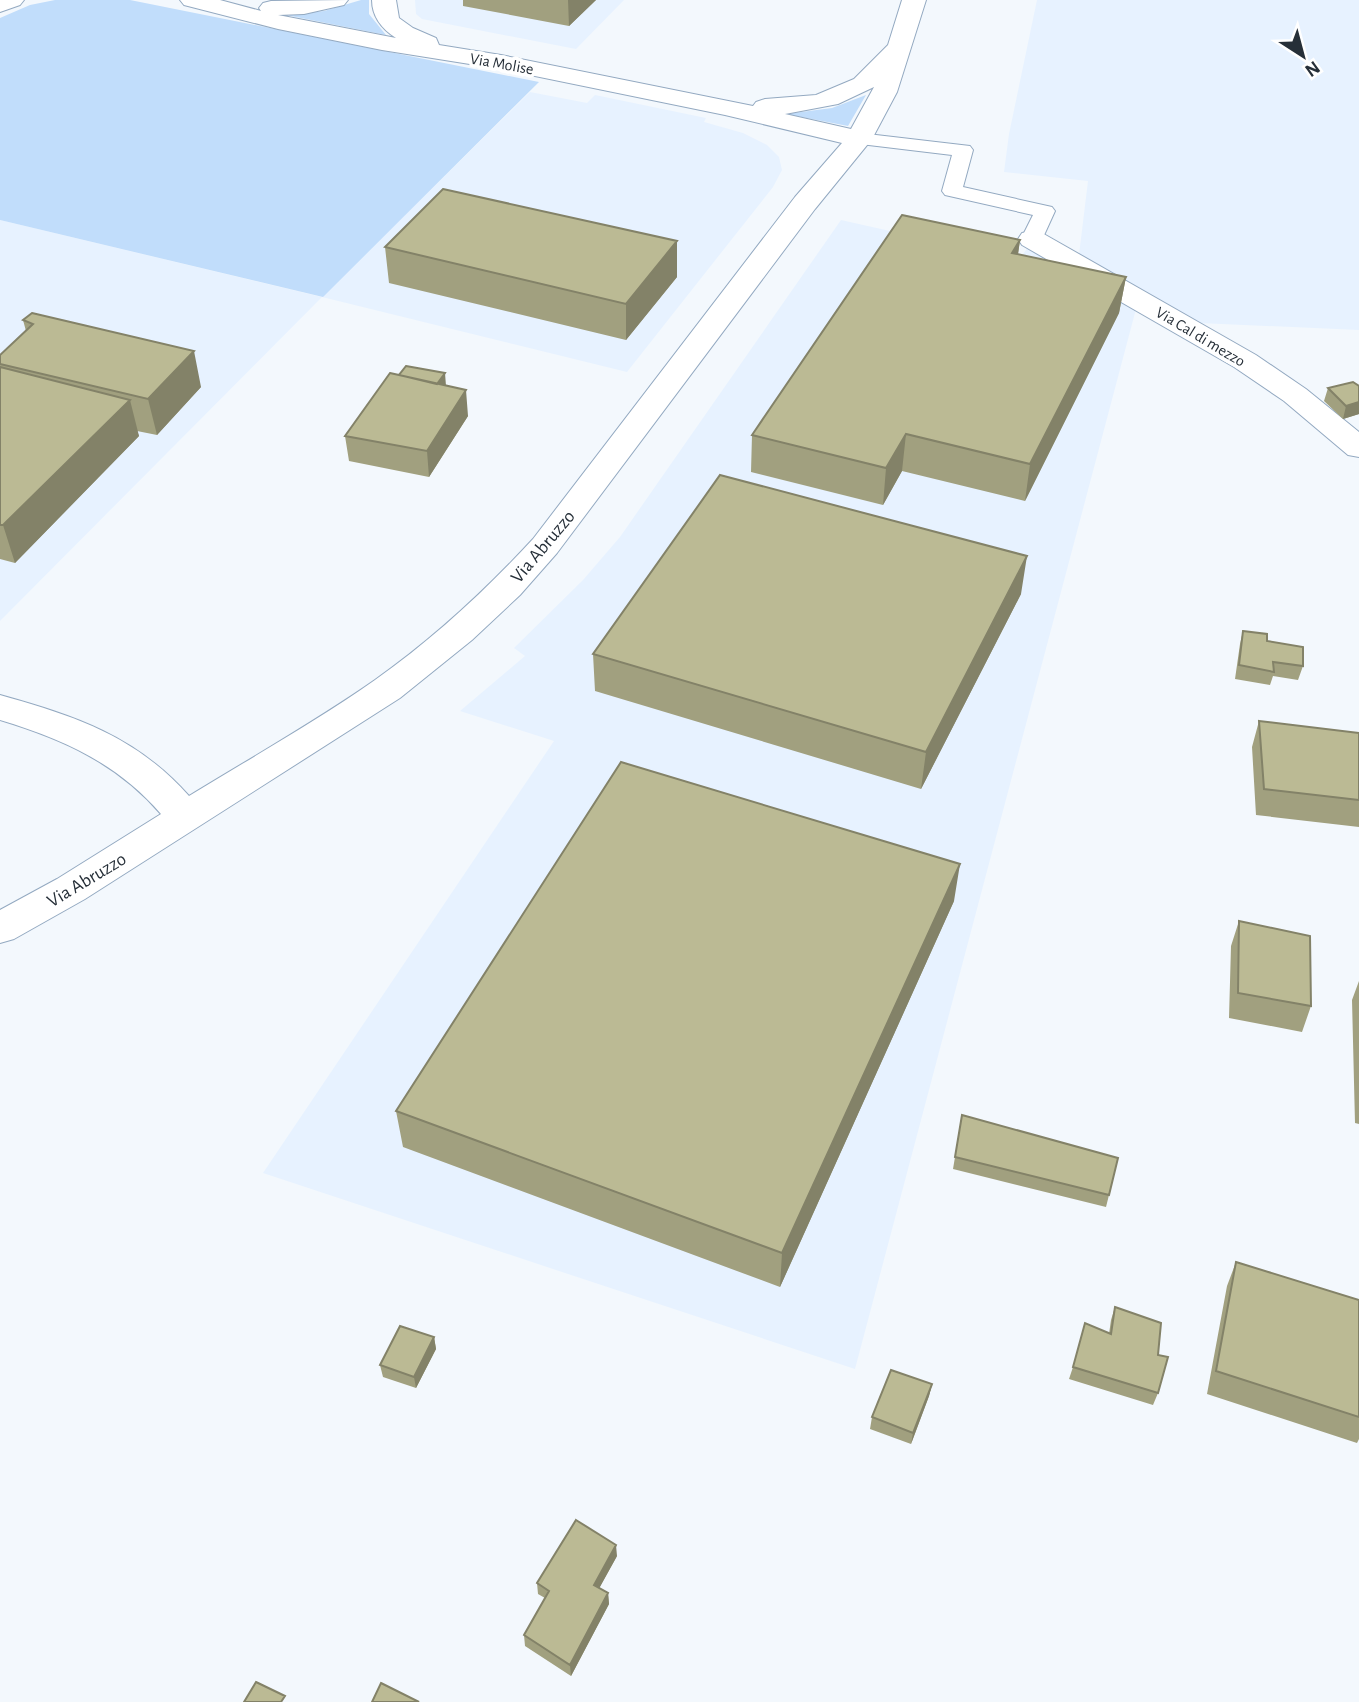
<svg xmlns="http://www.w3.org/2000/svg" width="1359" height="1702" viewBox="0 0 1359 1702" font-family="'Alegreya Sans',sans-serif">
  <rect width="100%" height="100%" fill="#f3f8fd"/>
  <path fill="#e7f2ff" d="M415 0H624L576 49 422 19 416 14Z
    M1037 0H1359V330L1199 323 1079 255 1088 181 1004 172 1009 134Z
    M530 92 587 103 595 95 706 118 704 122 743 133 767 145 779 157 782 170 773 187 627 372 322 297 0 621V220L322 297Z
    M841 220 1019 260 1028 247 1136 309 855 1369 263 1173 554 741 460 711 525 656 514 648 583 580 620 537Z"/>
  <path fill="#c1ddfb" d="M55 0H130L539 82 323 297 0 220V18L30 5Z
    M361 0H369V14L386 35 286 15 324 11Z
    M866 95 848 126 786 114 832 108Z"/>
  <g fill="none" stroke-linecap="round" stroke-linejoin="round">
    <g stroke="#93a9c1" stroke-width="2">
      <path id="service" d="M859 133 970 146 973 150 963 187 1052 207 1055 211 1040 244H1024L1021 239 1033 215 945 195 942 191 952 155 852 143 849 139 852 135Z"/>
    </g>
    <g stroke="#93a9c1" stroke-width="2">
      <path id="minor" d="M0 0H24L20 5 0 12Z
        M180 0H220L261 11 259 8 263 3 271 1 348 0 344 5 304 14 278 15 396 38C382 29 372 17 372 0H396L399 18 413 28 436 38 439 45 501 55 753 106 756 102 765 99 816 95 854 79 888 45 902 0H926L897 92 872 139 815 209 557 553 520 595 472 640 400 698 85 899 14 939 0 943V910L57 879 161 814C117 763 63 739 0 720V695C75 716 136 736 189 796 251 758 315 722 375 680 433 639 485 591 533 539L795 197 842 143 725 115 501 69 382 50 278 29 184 5ZM874 87 851 129 785 114 838 104Z
        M1032 231 1042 233 1256 355 1306 389 1359 432V457L1348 455 1284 401 1234 367 1022 245 1018 239 1022 233Z"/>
    </g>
    <use href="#service" fill="#fff" fill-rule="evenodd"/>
    <use href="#minor" fill="#fff" fill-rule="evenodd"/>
  </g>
  <path fill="#a1a07f" d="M463 0H596L569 26 463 6Z
    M1020 240 1018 254 1126 277 1119 313 1025 501 902 471 883 505 751 472 752 435Z
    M677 241V277L626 340 389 283 385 247Z
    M23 320 201 387 157 435 137 431 139 436 15 563 0 559V355L26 331Z
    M446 386 468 416 429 477 349 461 345 436Z
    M1359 386V414L1343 419 1324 401 1328 388Z
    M1021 594 921 789 595 691 593 654Z
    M1243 631 1267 641 1303 666 1298 680 1273 676 1270 685 1235 679 1240 644Z
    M1259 721 1359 733V827L1256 815 1252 747Z
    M954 901 780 1287 403 1147 396 1111Z
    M1239 921 1311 1006 1302 1032 1229 1018 1231 946Z
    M1359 981V1124L1355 1123 1352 1000Z
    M962 1115 1109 1195 1106 1207 953 1169Z
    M1236 1262 1359 1300V1439L1357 1443 1207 1394 1227 1286Z
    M1115 1307 1158 1355V1393L1153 1405 1069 1379 1073 1367 1109 1334 1111 1320Z
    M434 1337 436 1349 416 1388 383 1377 380 1365Z
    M932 1384 929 1396 911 1444 870 1429 872 1417Z
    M617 1556 599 1588 608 1593 609 1604 571 1676 525 1646 524 1635 545 1598 538 1594 537 1583Z"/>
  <path fill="#838268" d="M568 0H596L569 26Z
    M1020 240 1015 275 1012 253Z
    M677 241V277L626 340V304Z
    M1126 277 1119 313 1025 501 1030 464Z
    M194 351 201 387 157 435 148 399Z
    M445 373 446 386 429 393Z
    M466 390 468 416 429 477 427 451Z
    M130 400 139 436 15 563 3 525Z
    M1359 402V414L1343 419 1346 406Z
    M906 434 902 471 883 505 886 468Z
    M1027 556 1021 594 921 789 926 752Z
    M960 864 954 901 780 1287 782 1253Z
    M434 1337 436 1349 416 1388 414 1377Z
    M932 1384 929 1396 911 1444 913 1433Z
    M616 1545 617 1556 595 1596 594 1585Z
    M608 1593 609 1604 571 1676 570 1665Z"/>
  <path fill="#bbba94" stroke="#838268" stroke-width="2" d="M443 189 677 241 626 304 385 247Z
    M902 215 1020 240 1012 253 1126 277 1030 464 906 434 886 468 752 435Z
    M32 313 194 351 148 399 0 364V355L33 324 23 320Z
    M406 366 445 373 437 384 399 375Z
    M0 367 130 400 3 525H0Z
    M390 373 466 390 427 451 345 436Z
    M1353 382 1359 386V402L1346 406 1328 388Z
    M720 475 1027 556 926 752 593 654Z
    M1243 631 1267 634V641L1303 647V666L1273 662 1274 672 1239 665Z
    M1259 721 1359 733V800L1264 789Z
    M621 762 960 864 782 1253 396 1111Z
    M1239 921 1310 936 1311 1006 1238 993Z
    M962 1115 1118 1158 1109 1195 955 1157Z
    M1236 1262 1359 1300V1417L1216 1371Z
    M1115 1307 1161 1323 1158 1355 1168 1357 1158 1393 1073 1367 1085 1323 1111 1334Z
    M400 1326 434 1337 414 1377 380 1365Z
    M891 1370 932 1384 913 1433 872 1417Z
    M576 1520 616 1545 594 1585 608 1593 570 1665 524 1635 549 1591 537 1583Z
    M256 1682 285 1696 281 1702H244Z
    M381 1683 419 1702H372Z"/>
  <g text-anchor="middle" stroke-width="7" stroke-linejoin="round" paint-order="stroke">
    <g font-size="16" fill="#262f38" stroke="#fff">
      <text transform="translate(502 63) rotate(10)" y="6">Via Molise</text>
      <text transform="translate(1201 336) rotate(31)" y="6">Via Cal di mezzo</text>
    </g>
    <g font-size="19" fill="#262f38" stroke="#fff">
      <text transform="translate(542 546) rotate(-50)" y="7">Via Abruzzo</text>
      <text transform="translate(86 879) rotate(-31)" y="7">Via Abruzzo</text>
    </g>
  </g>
  <g transform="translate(1303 56) rotate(144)" stroke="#ffffff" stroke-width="5" paint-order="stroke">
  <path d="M0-5L12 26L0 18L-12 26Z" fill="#262f38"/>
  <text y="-10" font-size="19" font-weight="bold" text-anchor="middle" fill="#262f38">N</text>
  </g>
</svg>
